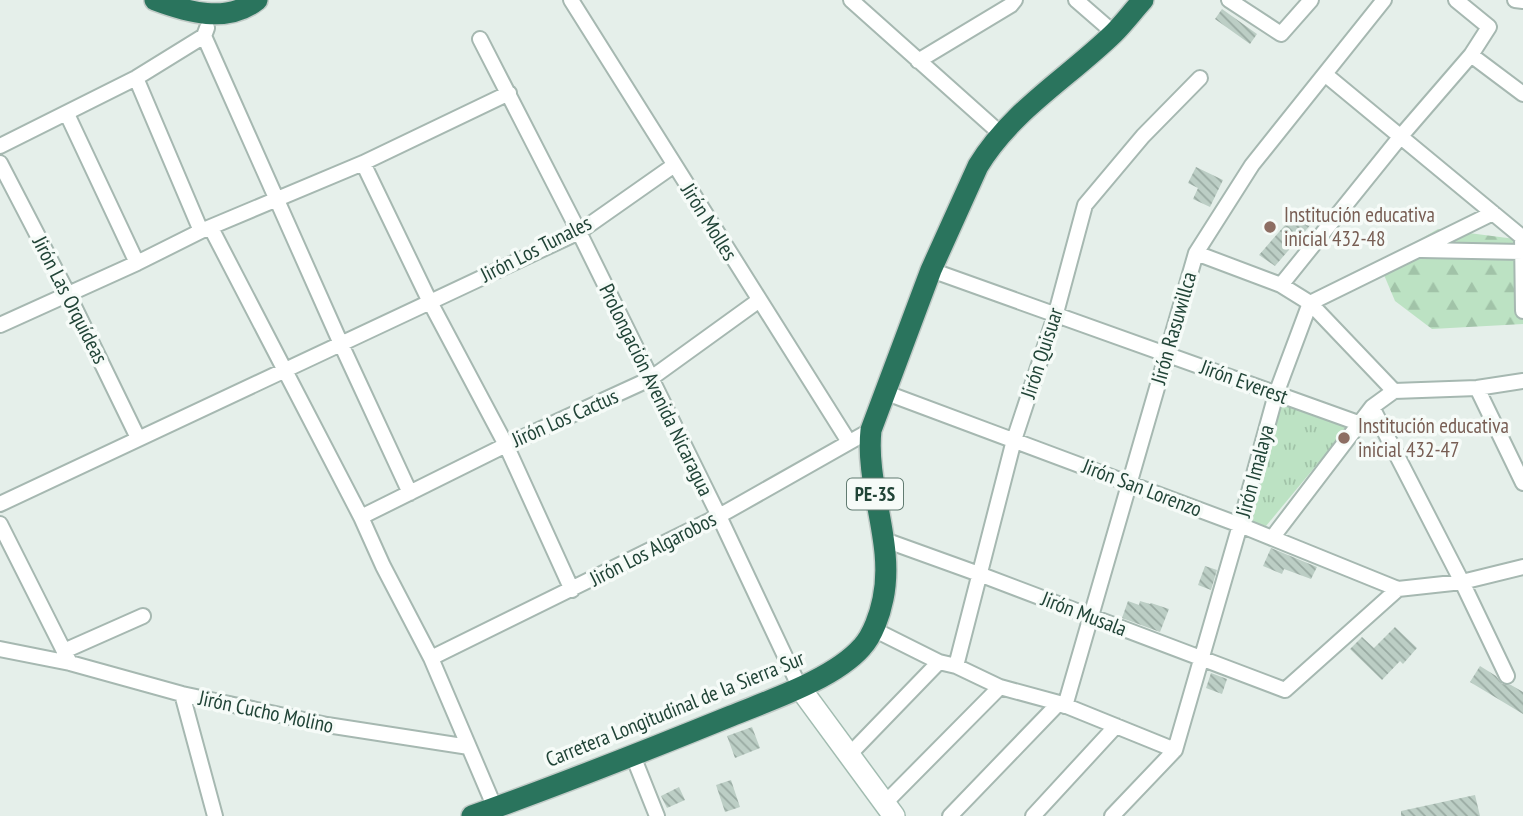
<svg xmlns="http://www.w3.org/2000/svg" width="1523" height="816" viewBox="0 0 1523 816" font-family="'PT Sans Narrow',sans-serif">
  <defs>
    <pattern id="forest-firs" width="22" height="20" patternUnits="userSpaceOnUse" patternTransform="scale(1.75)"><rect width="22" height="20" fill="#bce2c3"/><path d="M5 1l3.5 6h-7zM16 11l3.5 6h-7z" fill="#a1c3a8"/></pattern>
    <pattern id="park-tufts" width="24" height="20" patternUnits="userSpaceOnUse" patternTransform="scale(1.75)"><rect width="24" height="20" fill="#bce2c3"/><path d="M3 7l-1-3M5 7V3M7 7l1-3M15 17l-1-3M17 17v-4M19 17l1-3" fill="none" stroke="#a1c3a8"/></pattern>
    <pattern id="building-back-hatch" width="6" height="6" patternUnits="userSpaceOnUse" patternTransform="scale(1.75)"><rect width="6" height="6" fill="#bccec5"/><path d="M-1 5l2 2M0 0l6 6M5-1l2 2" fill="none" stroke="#98a9a1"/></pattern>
  </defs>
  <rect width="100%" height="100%" fill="#e5efea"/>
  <path fill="url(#forest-firs)" d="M1438 229 1523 240V324L1432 329 1395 301 1379 263Z"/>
  <path fill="url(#park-tufts)" d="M1285 402 1349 426 1266 526 1250 521 1247 513 1279 406Z"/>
  <path fill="url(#building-back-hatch)" d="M1222 9 1257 34 1250 44 1215 19Z
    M1196 167 1223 180 1210 207 1193 199 1198 188 1188 183Z
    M1299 209 1313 222 1275 266 1259 255Z
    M1271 548 1317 567 1311 579 1284 569 1282 574 1263 566Z
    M1205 566 1217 570 1211 590 1198 585Z
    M1128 601 1139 605 1140 601 1150 604 1151 603 1169 609 1160 632 1122 618Z
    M1395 627 1417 648 1403 664 1400 661 1382 680 1350 649 1362 637 1374 648Z
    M1480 666 1496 676 1502 684 1511 685 1523 692V714L1470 682Z
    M1211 673 1227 679 1222 694 1206 688Z
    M752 727 760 748 735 758 727 736Z
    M731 780 740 807 725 812 716 785Z
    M679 787 685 800 667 808 661 796Z
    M1475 795 1480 816H1401V811Z"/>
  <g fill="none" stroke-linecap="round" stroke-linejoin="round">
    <g stroke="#a6b8b1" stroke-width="18">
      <path id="street" d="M571 0 849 442
        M851 0 1001 134
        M1076 0 1114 33
        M1229 0 1281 34 1311 0
        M1515 0 1523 1
        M204 36 341 344 410 493
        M480 39 579 232 719 516 800 688
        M1471 55 1523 94
        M918 61 1011 5 1015 0
        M1326 75 1522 237 1523 311
        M136 78 201 231
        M67 114 137 263
        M0 146 136 78 204 36 207 28
        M0 163 68 294 138 438
        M363 163 430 302 506 445 572 590
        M211 228 361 517 383 566 431 658 469 747
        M1422 250 1522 252
        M1196 253 1281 285 1310 303 1394 391
        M931 270 1361 424
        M1281 285 1401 136 1471 55 1489 27 1456 0
        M0 325 137 263 201 231 363 163 509 93
        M1477 388 1523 483
        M884 392 1240 525 1398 589
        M1372 407 1462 582 1507 676
        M0 504 579 232 673 166
        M361 517 506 445 650 379 758 301
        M0 524 70 663
        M1272 538 1372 407 1394 391 1477 388 1523 381
        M882 539 979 574 1285 690 1398 589 1462 582 1523 567
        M873 629 939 662 956 666 1000 687 1059 703 1175 750
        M0 649 70 663 182 694 327 725 469 747 495 808
        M64 651 143 616
        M431 658 719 516 871 430
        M956 666 1014 440 1056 313 1085 205 1143 136 1200 78
        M182 694 215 816
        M1065 706 1196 253 1252 165 1384 0
        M849 755 939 662
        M633 756 657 816
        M885 803 1000 687
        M950 816 1059 703
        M1033 816 1116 726
        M1112 816 1175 750 1240 525 1276 394 1310 303 1493 213"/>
    </g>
    <g stroke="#a2bcb1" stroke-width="24">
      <path id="secondary" d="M800 688 894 816"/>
    </g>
    <g stroke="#c1cbc7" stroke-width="24">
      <path id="highway" d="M155 0C187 12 227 24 257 0
        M472 816C559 785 645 751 731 716 770 700 834 679 862 647 873 635 880 614 883 599 895 543 865 486 871 430L931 270 978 166C1012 110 1068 78 1114 33 1124 23 1133 11 1143 0"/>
    </g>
    <use href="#street" stroke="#fff" stroke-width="14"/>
    <use href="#secondary" stroke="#fff" stroke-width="21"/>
    <use href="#highway" stroke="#2a745d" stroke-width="21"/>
  </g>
  <g fill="#8d6e63" stroke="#f6fbf8" stroke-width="2.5">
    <circle cx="1270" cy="227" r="7"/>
    <circle cx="1344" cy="438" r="7"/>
  </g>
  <g text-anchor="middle" stroke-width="7" stroke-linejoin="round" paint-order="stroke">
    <rect fill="#f6fbf8" stroke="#617b71" stroke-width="2" x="847" y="478.5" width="56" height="31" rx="5"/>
    <g font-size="19" font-weight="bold" fill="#214437">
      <text x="875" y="501">PE-3S</text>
    </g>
    <g font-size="21" fill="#785e54" stroke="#f6fbf8" text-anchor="start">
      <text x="1284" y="222">Institución educativa<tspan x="1284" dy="24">inicial 432-48</tspan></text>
      <text x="1358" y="433">Institución educativa<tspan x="1358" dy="24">inicial 432-47</tspan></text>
    </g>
    <g font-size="21" fill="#214437" stroke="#f6fbf8">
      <text transform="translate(709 222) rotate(58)" y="7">Jirón Molles</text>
      <text transform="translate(536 249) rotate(-27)" y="7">Jirón Los Tunales</text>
      <text transform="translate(70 300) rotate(63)" y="7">Jirón Las Orquídeas</text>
      <text transform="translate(1174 328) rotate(-74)" y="7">Jirón Rasuwillca</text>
      <text transform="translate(1042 353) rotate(-72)" y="7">Jirón Quisuar</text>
      <text transform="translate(1244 382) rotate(20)" y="7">Jirón Everest</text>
      <text transform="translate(656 390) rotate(64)" y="7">Prolongación Avenida Nicaragua</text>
      <text transform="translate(565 418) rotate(-24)" y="7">Jirón Los Cactus</text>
      <text transform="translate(1255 471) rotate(-75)" y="7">Jirón Imalaya</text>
      <text transform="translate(1142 488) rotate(21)" y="7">Jirón San Lorenzo</text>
      <text transform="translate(653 549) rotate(-27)" y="7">Jirón Los Algarobos</text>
      <text transform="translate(1084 614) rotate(21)" y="7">Jirón Musala</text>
      <text transform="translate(675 709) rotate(-22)" y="7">Carretera Longitudinal de la Sierra Sur</text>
      <text transform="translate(266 712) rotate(12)" y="7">Jirón Cucho Molino</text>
    </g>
  </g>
</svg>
